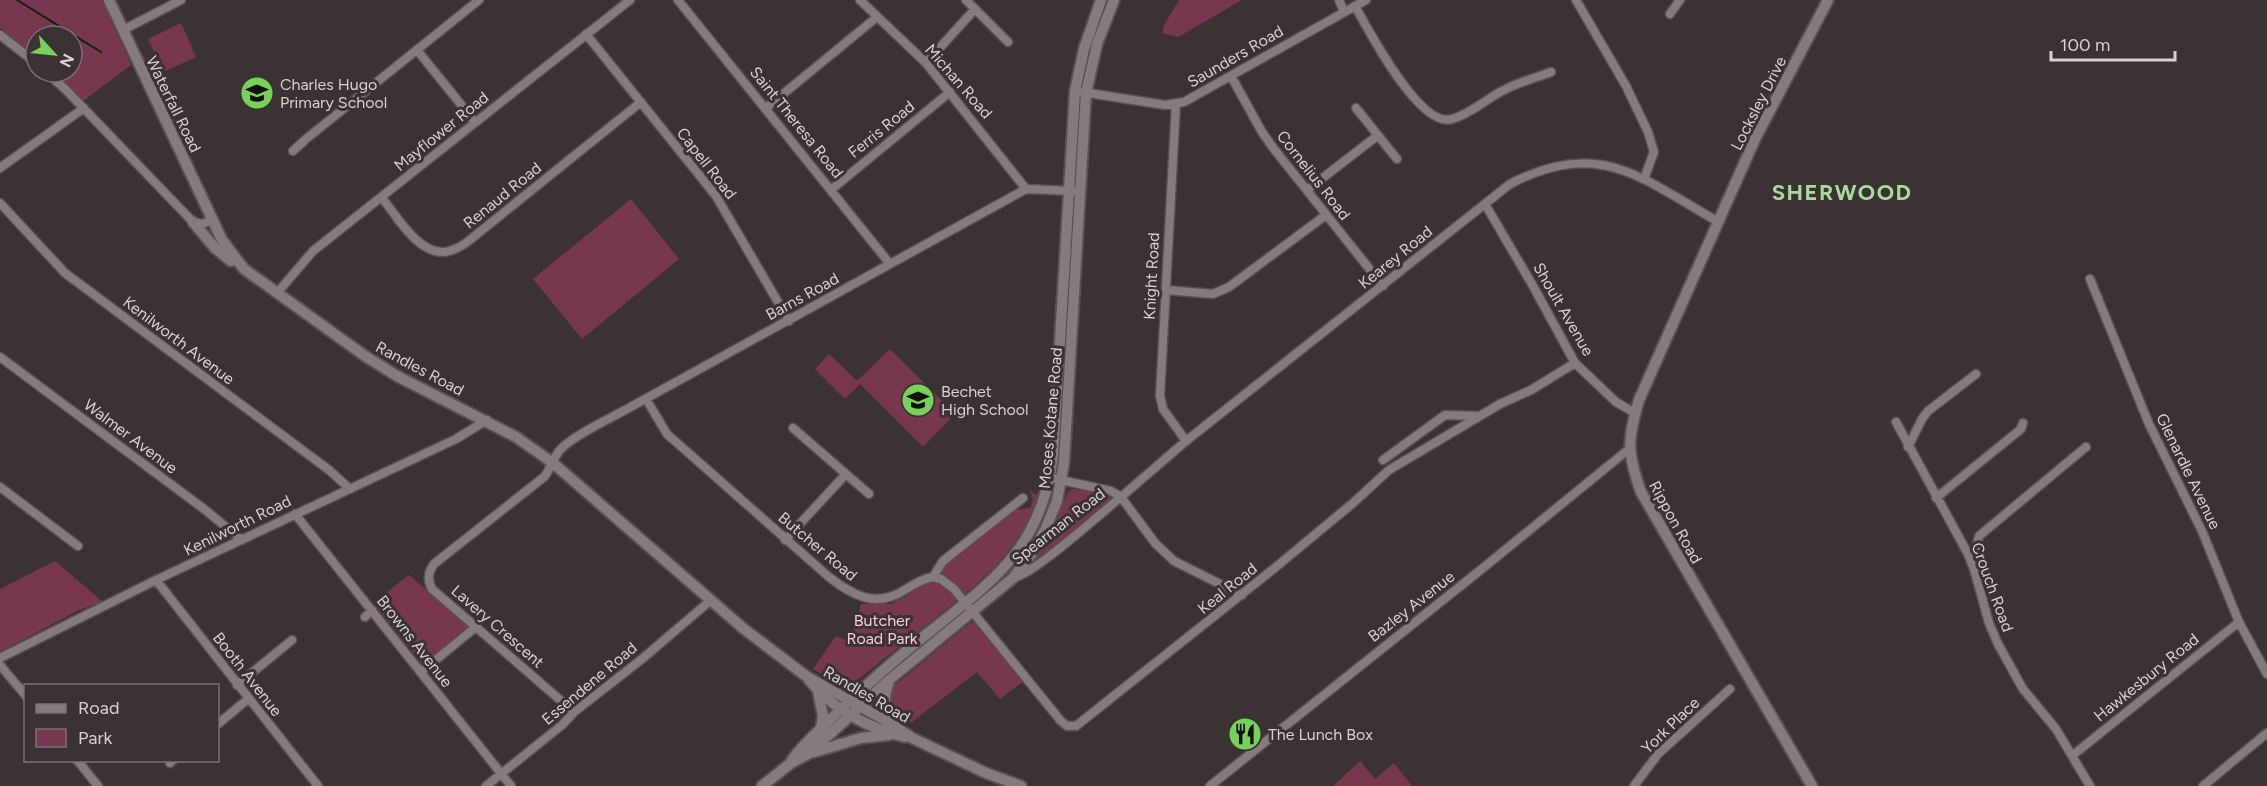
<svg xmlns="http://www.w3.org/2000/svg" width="2267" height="786" viewBox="0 0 2267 786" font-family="Figtree,sans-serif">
  <rect width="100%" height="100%" fill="#3b3234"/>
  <path fill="#77384f" d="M0 0H102L131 65 83 101 51 72H72V36H36V59L0 28Z
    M1179 0H1242L1178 37 1162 33 1164 25Z
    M181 23 196 57 163 72 148 39Z
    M631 199 679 259 582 339 533 279Z
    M890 349 955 414 923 447 860 384 845 399 815 369 829 354 857 381Z
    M1029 488 1035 495 1038 493C1023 550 978 584 934 619 908 640 881 661 855 682L839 684 813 669 836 636 851 642 861 604H891L908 595 941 572 948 562 1013 510 1030 508 1033 499Z
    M1072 489 1098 492 1111 497 1107 504 1030 568 1047 542 1068 492Z
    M55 561 103 602 79 610 0 652V589Z
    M409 575 469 627 422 664 378 609 392 598 387 592Z
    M976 622 1024 681 1000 699 977 672 912 722C892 721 886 702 894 686L970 623Z
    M1360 761 1375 779 1394 763 1412 786H1333Z"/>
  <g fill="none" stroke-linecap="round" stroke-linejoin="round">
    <path stroke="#0b2603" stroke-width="2" d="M17 0 101 52"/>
    <g stroke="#585153" stroke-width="11">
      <path id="minor" d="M678 0 890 264
        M860 0 926 63 1026 189
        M966 0 1008 42
        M1339 0 1344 12
        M1576 0 1626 86 1648 132 1654 152 1644 179
        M1355 6C1369 31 1420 129 1452 119 1471 114 1487 98 1504 90 1519 82 1535 78 1551 72
        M1670 14 1680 0
        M123 30 181 0
        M586 34 716 196 789 321
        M0 35 36 63
        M417 50 475 122
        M926 63 975 9
        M46 72 66 90 193 222 202 224 213 220
        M1231 76 1262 132 1274 149 1383 286
        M1082 92 1165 105 1184 102 1366 0
        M1176 104 1160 396 1163 409 1186 441
        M766 108 877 17
        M1356 108 1397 159
        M293 151 306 139 479 0
        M0 168 84 108
        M832 189 950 92
        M1307 190 1377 136
        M382 198C397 216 417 253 444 252 452 251 460 247 466 243L641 102
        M0 203 65 273 329 470 350 489
        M1485 204 1533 286 1575 363 1616 402 1635 413
        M2090 279 2149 424 2202 531 2239 622 2267 674
        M1166 290 1213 294 1229 287 1326 215
        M278 292 313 251 630 0
        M0 357 204 509 242 540
        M646 399 667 434 829 577C852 595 875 608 903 591 913 585 921 579 933 577L943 561 1023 498
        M1896 422 1967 552 1974 569 1989 623 1998 644 2023 689 2056 729 2090 786
        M793 428 869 494
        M1908 447 1922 419 1928 411 1976 374
        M1383 460 1445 415 1479 416
        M1056 479 1111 491 1121 497 1186 441 1510 184C1600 137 1642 179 1719 222
        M0 487 78 546
        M1936 498 2021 429 2023 423
        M295 514 511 786
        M785 540 845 475
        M1970 559 1975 553 1979 536 2086 447
        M933 577 941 579 954 589 1060 720 1067 726H1076L1271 571 1353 503 1389 470 1500 404 1531 390 1575 363
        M1013 578C1033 575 1101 513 1121 497L1155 543 1174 561 1242 595
        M156 580 318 786
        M365 617 372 610
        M0 658 156 580 456 439 487 420
        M0 665 26 696
        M421 672 477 626
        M237 685 292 640
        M574 712 432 589C427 579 428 573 434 564L544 477C551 469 553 457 561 449 574 435 609 419 627 409L1026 189 1074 191
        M218 724 248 699
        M2073 755 2239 622
        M77 760 98 786
        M170 763 173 760
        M486 786 562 725 574 712 642 659 711 600
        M1210 786 1483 568 1629 449
        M1634 786 1658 754 1730 689
        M2203 786 2267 733"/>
    </g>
    <g stroke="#585153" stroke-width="14">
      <path id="tertiary" d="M109 0 222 240 244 269 365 356 397 376 516 437 553 463 744 629 806 676 888 722 912 738 986 773 1021 786
        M193 222 215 248 231 261
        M809 680C832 709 870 729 905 737
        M889 682C882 700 884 710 895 725
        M818 691 823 716 821 728
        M814 752 861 738 889 735
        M792 760C805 742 821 729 836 714 864 687 892 662 922 638 991 582 1041 551 1053 456L1075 91 1084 49 1101 0
        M762 786 791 763 808 754 889 680 1013 578 1032 553 1045 530 1057 501 1064 462 1086 93 1097 44 1114 0
        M1812 786 1641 492C1627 453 1627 440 1639 400L1755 139 1828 0"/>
    </g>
    <use href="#minor" stroke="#857a7d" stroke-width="8"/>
    <use href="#tertiary" stroke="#857a7d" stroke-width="10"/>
  </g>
  <defs>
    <g id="school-disc" transform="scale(1.725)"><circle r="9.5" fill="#77d259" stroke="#3b3234"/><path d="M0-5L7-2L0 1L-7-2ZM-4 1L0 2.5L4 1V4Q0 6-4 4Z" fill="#111"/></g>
    <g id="restaurant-disc" transform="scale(1.725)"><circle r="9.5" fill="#77d259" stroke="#3b3234"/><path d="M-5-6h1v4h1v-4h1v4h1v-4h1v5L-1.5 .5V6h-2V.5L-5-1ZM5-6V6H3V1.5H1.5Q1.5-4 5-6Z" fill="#111"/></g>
  </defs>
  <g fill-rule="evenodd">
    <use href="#school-disc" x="257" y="93"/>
    <use href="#school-disc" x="918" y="400"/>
    <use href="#restaurant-disc" x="1245" y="734"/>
  </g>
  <g text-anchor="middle" stroke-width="6" stroke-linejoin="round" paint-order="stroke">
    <g font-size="16" fill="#d6d0d2" stroke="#3b3234">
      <text transform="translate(1235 56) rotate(-30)" y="6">Saunders Road</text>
      <text transform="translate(959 81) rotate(49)" y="6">Michan Road</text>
      <text transform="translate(1758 103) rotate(-63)" y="6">Locksley Drive</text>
      <text transform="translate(174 104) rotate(64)" y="6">Waterfall Road</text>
      <text transform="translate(797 122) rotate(51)" y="6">Saint Theresa Road</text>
      <text transform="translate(881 129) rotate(-39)" y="6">Ferris Road</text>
      <text transform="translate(441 131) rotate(-39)" y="6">Mayflower Road</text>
      <text transform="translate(707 163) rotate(52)" y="6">Capell Road</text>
      <text transform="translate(1314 175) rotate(52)" y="6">Cornelius Road</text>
      <text transform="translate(502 195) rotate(-39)" y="6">Renaud Road</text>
      <text transform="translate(1395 257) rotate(-39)" y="6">Kearey Road</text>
      <text transform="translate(1151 276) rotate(-87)" y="6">Knight Road</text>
      <text transform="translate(802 296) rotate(-29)" y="6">Barns Road</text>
      <text transform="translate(1564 309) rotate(60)" y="6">Shoult Avenue</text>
      <text transform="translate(179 340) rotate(37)" y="6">Kenilworth Avenue</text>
      <text transform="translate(420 368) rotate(28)" y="6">Randles Road</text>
      <text transform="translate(1050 418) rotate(-85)" y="6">Moses Kotane Road</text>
      <text transform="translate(131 436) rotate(37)" y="6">Walmer Avenue</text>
      <text transform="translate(2189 471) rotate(64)" y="6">Glenardle Avenue</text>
      <text transform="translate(1676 522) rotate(61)" y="6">Rippon Road</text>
      <text transform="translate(237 525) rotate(-26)" y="6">Kenilworth Road</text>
      <text transform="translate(1058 526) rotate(-38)" y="6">Spearman Road</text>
      <text transform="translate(818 546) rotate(40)" y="6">Butcher Road</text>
      <text transform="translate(1993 587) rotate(70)" y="6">Crouch Road</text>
      <text transform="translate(1227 588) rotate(-39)" y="6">Keal Road</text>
      <text transform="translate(1411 606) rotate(-38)" y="6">Bazley Avenue</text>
      <text transform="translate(498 626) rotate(41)" y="6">Lavery Crescent</text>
      <text transform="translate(415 641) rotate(52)" y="6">Browns Avenue</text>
      <text transform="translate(248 674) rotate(52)" y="6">Booth Avenue</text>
      <text transform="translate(2146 677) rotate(-39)" y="6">Hawkesbury Road</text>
      <text transform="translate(589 683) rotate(-40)" y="6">Essendene Road</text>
      <text transform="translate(867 694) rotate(30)" y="6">Randles Road</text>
      <text transform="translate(1670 725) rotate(-44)" y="6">York Place</text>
    </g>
    <g font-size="16" fill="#d6d0d2" stroke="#3b3234" text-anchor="start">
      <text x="280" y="90">Charles Hugo<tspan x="280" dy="18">Primary School</tspan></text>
      <text x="941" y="397">Bechet<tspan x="941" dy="18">High School</tspan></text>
      <text x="1268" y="740">The Lunch Box</text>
    </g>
    <g font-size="16" fill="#f9c9d7" stroke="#3b3234">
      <text x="882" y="626">Butcher<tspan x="882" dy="18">Road Park</tspan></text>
    </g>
    <g font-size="22" font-weight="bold" letter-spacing="1.5" fill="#a9da9a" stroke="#3b3234">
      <text x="1842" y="200">SHERWOOD</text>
    </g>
  </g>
  <rect x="24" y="684" width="195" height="78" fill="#3b3234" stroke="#797173" stroke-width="1.5"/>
  <rect x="36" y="704" width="30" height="9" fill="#857a7d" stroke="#797173" stroke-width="1.5"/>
  <text x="78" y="714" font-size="18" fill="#d6d0d2">Road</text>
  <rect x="36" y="729" width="30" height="18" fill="#77384f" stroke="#797173" stroke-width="1.5"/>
  <text x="78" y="744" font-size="18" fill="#d6d0d2">Park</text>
  <g transform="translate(54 54) rotate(117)"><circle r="28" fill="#3b3234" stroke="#797173" stroke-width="1.5"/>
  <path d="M0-4.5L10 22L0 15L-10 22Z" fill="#77d259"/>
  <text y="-9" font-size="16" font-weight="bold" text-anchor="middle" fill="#d6d0d2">N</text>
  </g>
  <path d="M2051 51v9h124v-9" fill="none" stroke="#d6d0d2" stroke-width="3"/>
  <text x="2060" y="51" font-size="18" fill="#d6d0d2" stroke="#3b3234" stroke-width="4.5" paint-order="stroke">100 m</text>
</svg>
